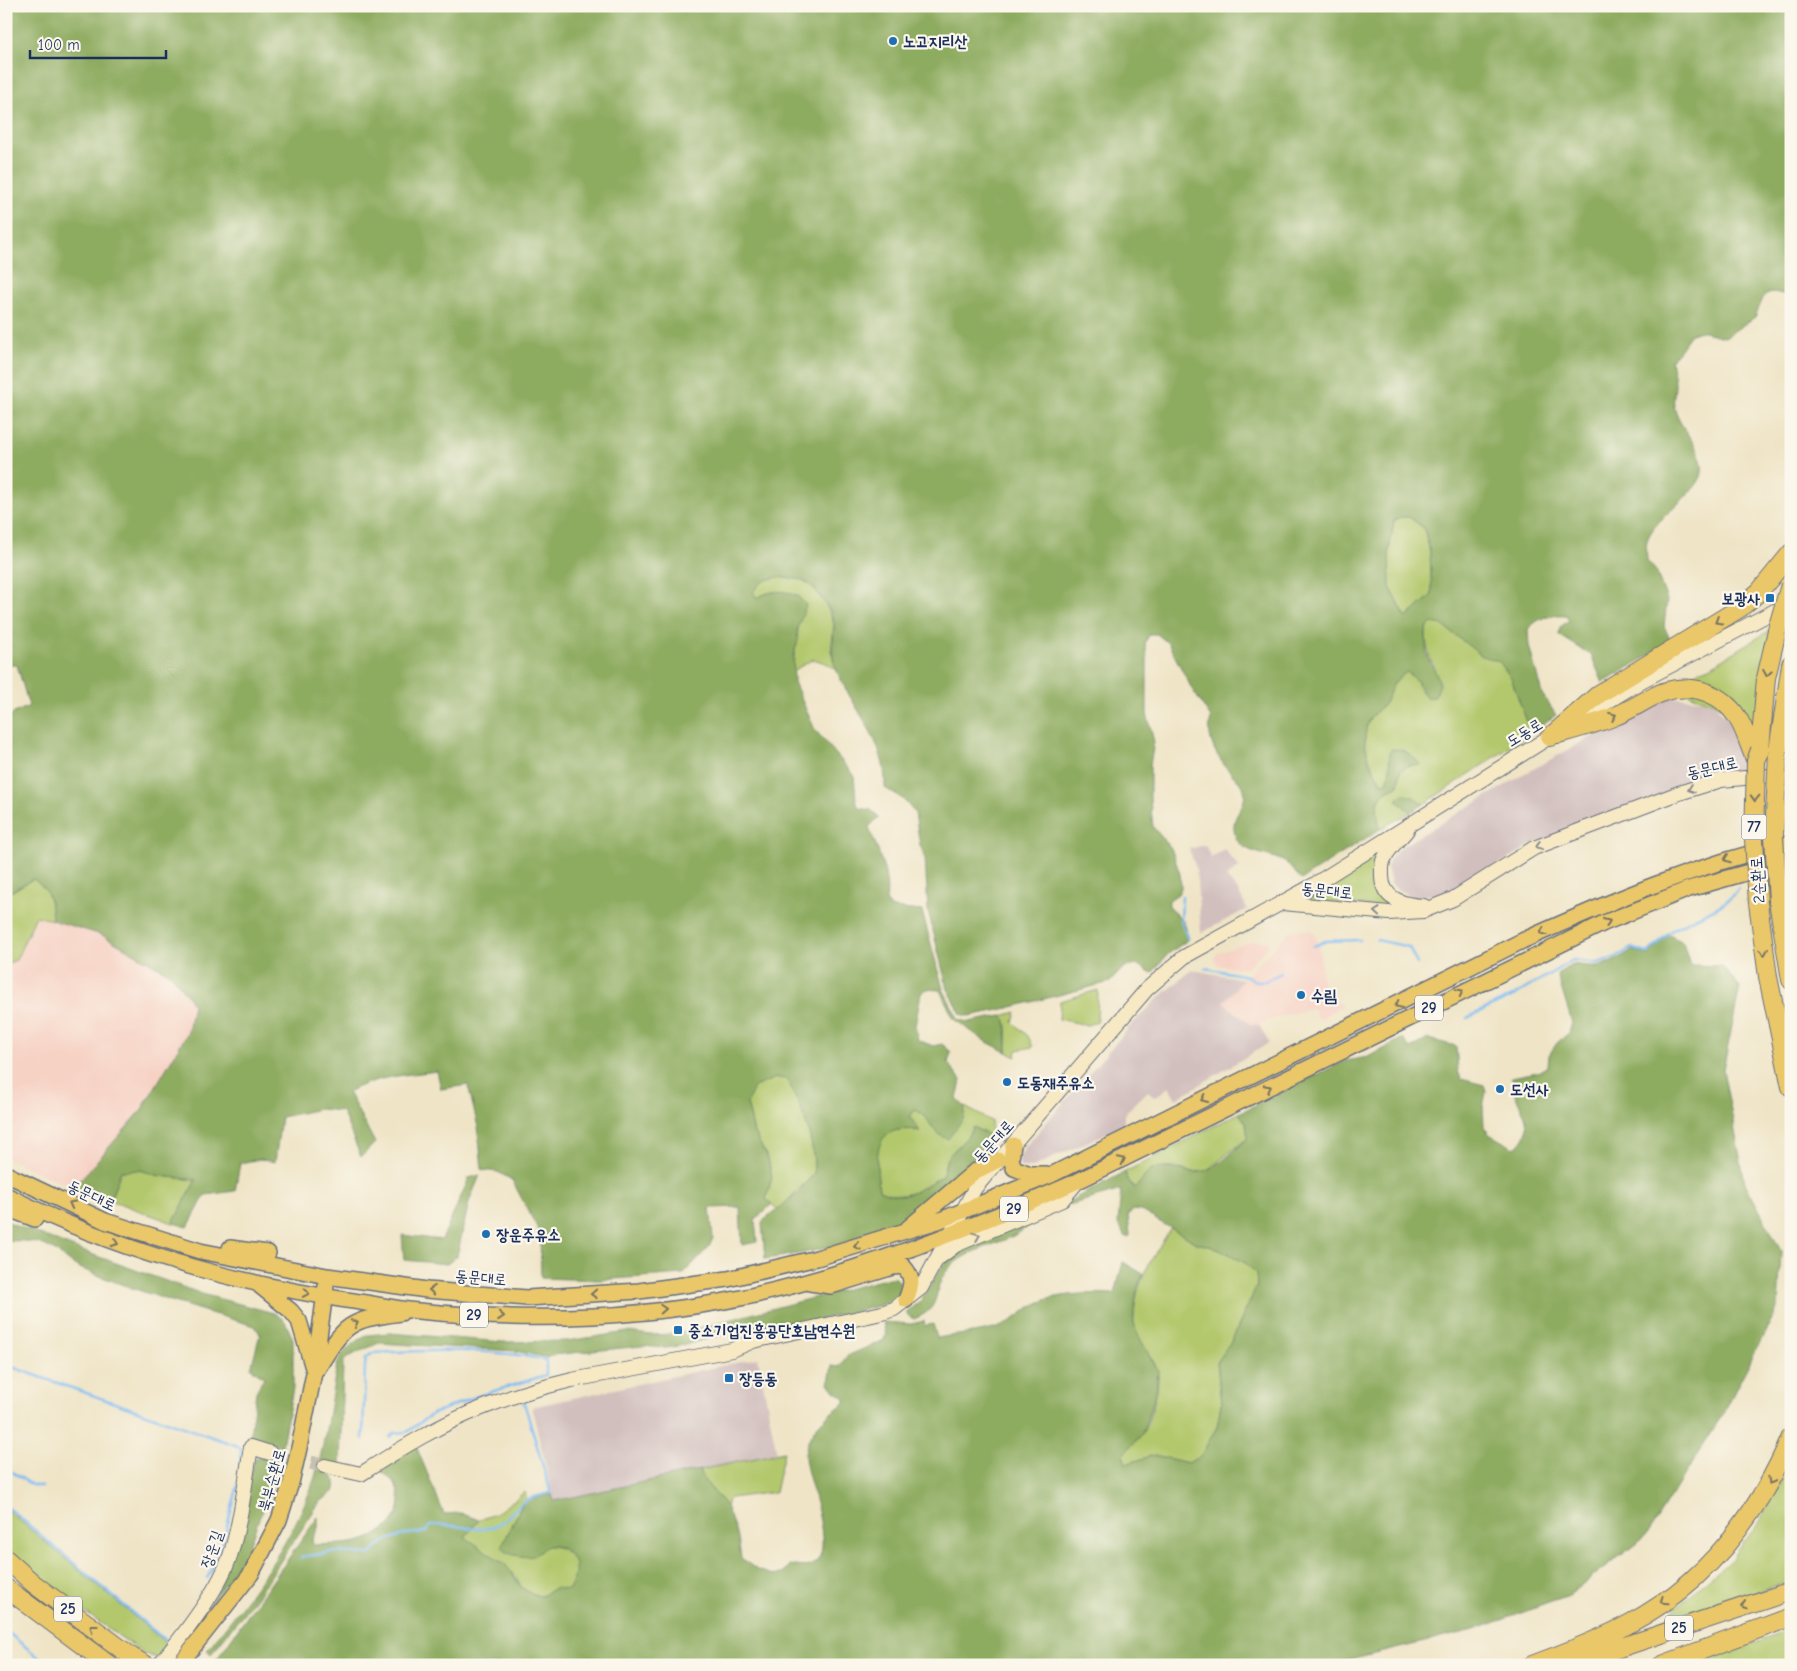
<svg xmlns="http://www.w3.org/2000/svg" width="1797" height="1671" viewBox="0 0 1797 1671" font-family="'Comic Neue','Poor Story',sans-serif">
  <rect width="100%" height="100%" fill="#fbf7ec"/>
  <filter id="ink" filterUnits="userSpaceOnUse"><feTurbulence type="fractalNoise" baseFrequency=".02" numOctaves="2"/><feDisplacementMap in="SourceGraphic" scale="10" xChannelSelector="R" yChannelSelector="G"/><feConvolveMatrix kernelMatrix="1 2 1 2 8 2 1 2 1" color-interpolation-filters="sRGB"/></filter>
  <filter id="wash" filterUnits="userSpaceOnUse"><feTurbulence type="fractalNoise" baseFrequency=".0096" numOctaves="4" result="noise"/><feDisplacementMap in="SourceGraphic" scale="20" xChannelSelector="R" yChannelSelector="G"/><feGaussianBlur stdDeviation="1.12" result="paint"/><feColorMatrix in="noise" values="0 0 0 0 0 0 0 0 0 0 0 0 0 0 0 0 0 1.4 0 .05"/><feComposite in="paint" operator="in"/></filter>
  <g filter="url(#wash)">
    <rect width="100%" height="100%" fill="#efe4c6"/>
    <path fill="#f6d2c4" d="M36 916 101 935 172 975 193 1004 188 1032 141 1111 73 1188 6 1158V964L16 960Z
      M1302 930 1313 931 1319 947 1324 997 1343 1005 1318 1020 1313 1008 1268 1020 1259 1025 1250 1024 1222 1002 1290 931Z
      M1253 941H1269L1268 946 1246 969 1218 965 1214 958 1218 953Z"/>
    <path fill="#d1bfbe" d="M1672 697 1703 700 1716 706 1734 725 1743 749V772L1533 844 1450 892 1413 897 1397 889 1391 883 1387 867 1390 859 1399 848 1528 772 1657 701Z
      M1787 781 1791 782V833L1785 835Z
      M1205 845 1211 858 1224 849 1239 867 1226 877 1238 891 1247 909 1201 933 1196 868 1189 849Z
      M1192 970 1244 979 1223 1002 1250 1024 1259 1025 1269 1043 1176 1099 1169 1087 1155 1097 1148 1091 1124 1114V1125L1033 1167H1020L1019 1158 1027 1145 1134 1022 1161 996Z
      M758 1358 777 1454 554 1501 532 1407Z"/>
    <path fill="#b3c86d" stroke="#677c66" d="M1400 517H1409L1424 528 1430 552 1432 595 1406 618 1390 587 1389 551 1394 521Z
      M776 577 803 580 814 588 828 609 834 624 831 651 837 670 826 663 813 659 793 671C794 645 802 622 799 596 782 591 773 589 757 598L752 592 760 582Z
      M1432 623 1442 624 1482 655 1499 661 1511 677 1531 733 1424 804 1413 797 1398 802 1411 812 1380 829C1375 808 1375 793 1398 786L1400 771 1409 765H1420L1390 752 1391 774 1387 782 1382 783C1369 765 1358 738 1371 717 1375 712 1382 708 1385 703 1393 688 1391 682 1407 672L1417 681 1421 692 1435 668C1427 655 1426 643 1426 628Z
      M1772 629 1754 730 1750 731 1738 713 1664 684 1710 667Z
      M1378 852C1372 874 1376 891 1390 908L1310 901 1309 897Z
      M33 879C50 889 51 902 52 920L36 916 16 960 6 964V895Z
      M1098 990 1097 1022 1087 1025 1059 1019 1060 1001Z
      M1016 1012 1013 1022 1028 1036 1033 1047 1017 1050 1016 1057 1007 1052C1006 1039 1011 1026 1002 1016Z
      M775 1078 787 1079C802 1109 815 1139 814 1174L778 1210 766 1199 772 1177 768 1159 754 1133 747 1103 754 1087Z
      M965 1107 991 1121 992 1137 973 1127 968 1136 947 1158 942 1176C916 1190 908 1202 879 1190 875 1155 872 1122 919 1131L910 1117 915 1109 928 1118 931 1126 963 1119Z
      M1239 1113 1246 1123 1248 1138 1206 1171 1191 1172 1176 1168H1161L1136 1188 1128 1182 1125 1172Z
      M140 1170 160 1176 196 1180 173 1223 110 1200 121 1171Z
      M1171 1228 1197 1243 1220 1249 1247 1264 1256 1273 1257 1286 1232 1340 1217 1361 1221 1404 1217 1427 1200 1457 1188 1463 1154 1455 1126 1464 1123 1454C1129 1448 1136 1442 1141 1435 1149 1425 1162 1381 1157 1369 1151 1353 1133 1337 1134 1318 1134 1283 1153 1257 1171 1228Z
      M784 1452 775 1492 730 1498 726 1506 704 1480 700 1470Z
      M1791 1464V1580L1650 1631 1732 1559 1761 1519Z
      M525 1492 527 1500 522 1505 507 1535 535 1555C537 1553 540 1548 543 1547 554 1542 572 1553 576 1564 578 1573 573 1583 568 1590L555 1588 542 1596 533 1595 522 1588 516 1577 465 1537 479 1520 495 1514Z
      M6 1509 166 1643 157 1658 145 1654 69 1601 6 1548Z
      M1791 1629V1665H1691Z"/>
    <path fill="#8eac60" stroke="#546e5f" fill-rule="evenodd" d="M6 6H1791V296L1774 292 1764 296 1755 317 1725 337 1700 331 1691 334 1671 361C1672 368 1675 376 1675 384 1675 393 1672 401 1675 410 1681 431 1705 450 1702 473 1699 492 1656 517 1648 538 1645 544 1647 554 1647 561L1656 571 1667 600 1664 626 1671 642 1603 683 1591 655 1559 635 1560 627 1569 621 1566 615C1550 614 1539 617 1528 629L1529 646 1542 694 1556 715 1531 733 1511 678 1499 661 1482 656 1442 625 1432 623 1426 628C1426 637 1425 649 1428 657 1434 673 1446 681 1434 697L1426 698 1417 681 1407 672C1390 682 1393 688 1385 703 1381 708 1375 712 1371 717 1358 738 1369 765 1382 783L1387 782C1393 770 1386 757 1392 749 1405 748 1413 756 1421 765H1409L1400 771 1398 786C1374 793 1375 808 1380 829L1301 880C1297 875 1293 869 1289 865 1272 851 1237 857 1234 830 1232 812 1250 806 1243 786 1225 767 1204 746 1211 718L1192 689 1168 643 1157 634H1150L1145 642 1147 658V714L1154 742 1150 765V800L1153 827 1171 848 1180 874 1181 888 1178 894 1169 900C1167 911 1176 912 1182 920 1186 925 1187 933 1189 939L1168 954 1152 973 1138 965 1124 967 1110 982 1000 1010 968 1016 961 1014 947 987 928 910 925 857 920 845 915 813 903 799 885 788C887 741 853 710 836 669 829 649 835 642 834 624 832 609 817 587 804 581 799 578 791 578 785 578 771 576 761 580 753 592L757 598C774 588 794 589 806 605L797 630 798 641 793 656 794 682 815 730 854 775 856 801 859 808 871 810 879 817 869 827C878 852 890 874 886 901L892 908 922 911 943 989 959 1020 969 1022 1002 1016 1006 1021 1007 1052 985 1041 954 1019 940 990 927 989 921 993 915 1026 918 1040 933 1046 942 1044 951 1052 948 1063 961 1080 957 1099 965 1107 963 1119 948 1139C931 1134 931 1116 915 1110L910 1117 920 1131C873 1122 875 1154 879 1190 908 1203 916 1190 942 1176L947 1158 968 1136 973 1127 992 1137C988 1153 978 1162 966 1174 915 1230 839 1249 765 1259L762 1222 798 1192 814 1174C815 1139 802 1109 787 1079L776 1078 754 1087 747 1103 754 1133 768 1159 772 1177 766 1199 772 1204 755 1220 757 1242 742 1245 740 1207 710 1208 713 1238 709 1247 683 1274 599 1280 541 1278 540 1233 512 1180 498 1172 482 1170 478 1127 468 1085 441 1089 437 1071C407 1075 375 1076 348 1092L375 1143 361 1157 342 1111 320 1109 281 1117 275 1162 260 1159 240 1163 235 1191 205 1195 188 1227 173 1223 196 1180 160 1176 140 1170 121 1171 110 1200 73 1188 141 1111 188 1032 193 1004 172 975 102 935 52 920C51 902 50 889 33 879L6 894V853L12 847 6 826V717L29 706 17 665H6ZM1400 517H1409L1424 528 1430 552 1432 595 1406 618 1390 587 1389 551 1394 521Z
      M1402 794 1413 797 1424 804 1411 812 1398 802V798Z
      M1669 935 1683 942 1690 965 1722 966 1740 987 1723 1070 1745 1183 1781 1251 1778 1307 1724 1412 1646 1536 1568 1596 1474 1630 1329 1665H219L217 1659 318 1517V1528L312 1540 314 1545C328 1544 343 1545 357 1542 378 1538 405 1519 399 1495 397 1483 388 1475 378 1470L416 1446 444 1514 460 1513 479 1520 465 1537 506 1565 522 1588 533 1595 542 1596 555 1588 568 1590C580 1574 578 1551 555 1546 545 1544 542 1551 535 1555 527 1559 515 1555 507 1553L502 1546 522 1505 527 1500 552 1494 554 1501 700 1470 704 1480 726 1506 738 1538 741 1558 757 1570 773 1575 783 1574 789 1565C796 1566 805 1568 812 1565 839 1553 804 1474 805 1455 807 1430 826 1416 845 1403V1398L835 1391 829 1383 832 1366 839 1367 847 1356 884 1340 886 1334 883 1322 911 1324 924 1321 925 1326 933 1324 937 1338C957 1334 977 1334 997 1328 1014 1322 1021 1312 1036 1304 1055 1293 1093 1293 1115 1294L1123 1262 1143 1274 1137 1289 1133 1320 1137 1333 1158 1371 1156 1393 1142 1434 1123 1455 1126 1464 1154 1455 1188 1463 1200 1457 1217 1427 1221 1404 1217 1361 1232 1340 1257 1286 1256 1273 1247 1264 1220 1249 1197 1243 1141 1211 1134 1210 1128 1214 1130 1236 1126 1237 1118 1224 1121 1190 1069 1205 1068 1202 1125 1172 1128 1182 1135 1188 1151 1169C1166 1167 1176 1169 1190 1172 1212 1176 1233 1151 1248 1138L1246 1123 1239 1113 1345 1061 1368 1057 1403 1038 1410 1049 1428 1039 1456 1046 1458 1071 1461 1079 1484 1085 1486 1092 1483 1107 1484 1127 1489 1134 1514 1148C1537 1133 1524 1112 1514 1093L1517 1086 1511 1077 1538 1072 1548 1066 1549 1055 1557 1043 1569 1033 1572 1023 1557 974C1580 959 1573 967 1597 966 1610 965 1622 956 1633 950L1648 955C1656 948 1660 941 1669 935Z
      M480 1175 469 1202 457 1256 447 1264 404 1260 402 1235 442 1240 469 1178Z
      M1040 1214 1042 1217C1032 1223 1023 1231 1013 1236 991 1247 960 1252 945 1273 932 1292 943 1308 914 1319L907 1315V1312L920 1302 945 1262 959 1249Z
      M6 1221 74 1248 205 1295 274 1313 284 1320 289 1330 293 1339V1388L277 1471 245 1556 206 1610 221 1583 254 1462 257 1457H263L249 1443 256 1392 264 1377 251 1368 260 1334 255 1326C196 1309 138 1292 82 1269 72 1265 65 1257 57 1252 41 1241 25 1240 6 1241Z
      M893 1277 900 1282 901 1289 898 1296 882 1305 766 1332 765 1324 684 1345 666 1348 642 1346 552 1355 549 1358 516 1351 379 1343 347 1357 343 1363 340 1465 322 1471C332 1475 337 1478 335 1490L319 1503 258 1595 211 1654 207 1650C250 1597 293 1543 315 1477 326 1441 330 1402 337 1365L342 1354 355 1342 368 1335 389 1333 503 1342 567 1341 627 1332 650 1335 675 1334Z"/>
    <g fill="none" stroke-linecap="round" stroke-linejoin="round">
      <path stroke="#81bdf3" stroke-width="2.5" d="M1182 897 1181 921 1188 939
        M1377 940 1409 947 1417 964
        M1314 946 1326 941 1360 940
        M1205 968 1247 976 1255 981H1265L1281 973
        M1467 1018 1517 994 1573 960 1598 963 1614 958 1632 948 1647 953C1658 945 1664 935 1676 928 1698 914 1724 910 1739 888
        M6 1365 235 1445 241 1449 240 1477
        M363 1439 365 1366 366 1358 373 1353C431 1350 489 1348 546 1360V1375L478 1396 432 1414 407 1432 394 1433 390 1437
        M6 1468 32 1485 42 1487
        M6 1506 166 1641
        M301 1557 332 1552 371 1554C383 1537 407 1533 427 1532L430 1526C451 1521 472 1533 492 1527 505 1523 512 1511 522 1503 529 1497 542 1495 551 1493L523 1399
        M207 1578 220 1553 238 1485
        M6 1631 48 1665"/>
    </g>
  </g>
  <g filter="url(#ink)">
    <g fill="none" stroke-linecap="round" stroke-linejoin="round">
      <path stroke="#c5c0b1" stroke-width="14" stroke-dasharray="14 7" stroke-linecap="butt" d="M270 1453 325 1466"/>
      <g stroke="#656e82" stroke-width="16">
        <path id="secondary" d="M1579 719 1643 680 1788 604
          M1407 830C1400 839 1390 847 1385 857 1381 863 1382 869 1382 876 1382 900 1405 905 1424 906
          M1283 903 1389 913 1423 911 1453 899 1534 848 1679 793 1721 780 1791 774
          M940 1257 956 1245 1062 1200 1078 1181
          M325 1466 361 1474C401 1448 442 1423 487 1406 514 1395 543 1387 572 1380L732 1350 753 1341 882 1313 894 1309 921 1288 975 1188 1147 989 1184 957 1312 886 1559 731
          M159 1665C182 1637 219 1590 230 1556 241 1521 245 1483 251 1447L270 1453"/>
      </g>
      <g stroke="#656e82" stroke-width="18">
        <path id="primary" d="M1013 1145 1011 1159 1014 1168 1030 1174H1047
          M6 1174 105 1221 200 1251 327 1276 427 1290 527 1298 639 1291 728 1279 817 1258 938 1221 1051 1175 1522 941C1611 901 1695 865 1791 843
          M6 1195C115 1250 226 1281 346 1300 370 1303 394 1309 418 1311 527 1322 639 1319 746 1297 861 1272 971 1228 1078 1181L1604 923 1689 889 1791 860
          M6 1208 35 1219
          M908 1228 974 1172 998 1160
          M230 1248 268 1253
          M810 1283 831 1286 893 1267 903 1266C915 1278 911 1286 906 1300
          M260 1286 291 1311 299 1321 313 1368
          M318 1368C346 1323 348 1320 401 1313
          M179 1665 251 1574 279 1520 291 1483 299 1448 314 1373 326 1286"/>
      </g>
      <g stroke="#656e82" stroke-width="20">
        <path id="highway" d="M1558 734C1576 729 1595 724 1613 717 1645 705 1662 682 1699 690 1712 693 1722 699 1731 709 1744 723 1748 744 1756 761
          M1550 737 1599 694 1740 608 1759 592 1791 553
          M1760 750 1766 678 1778 626
          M1778 751 1791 664
          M1778 901 1791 980
          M1758 903 1768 977 1791 1087
          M6 1559 34 1584 132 1657 146 1665
          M6 1588 109 1665
          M1532 1665C1564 1653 1597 1641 1627 1625 1705 1584 1757 1517 1791 1437
          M1568 1665 1791 1591
          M1662 1665 1791 1617"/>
      </g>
      <use href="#secondary" stroke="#f7e9c3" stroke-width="14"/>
      <use href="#primary" stroke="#eac769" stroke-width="15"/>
      <use href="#highway" stroke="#eac769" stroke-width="18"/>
      <g stroke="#656e82" stroke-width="20" stroke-linecap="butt">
        <path id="highway-bridge" d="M1778 626 1790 585
          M1778 751 1774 838 1778 901
          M1758 903 1754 839 1756 761 1760 750"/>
      </g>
      <use href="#highway-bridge" stroke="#eac769" stroke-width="18"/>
    </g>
    <defs><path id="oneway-chevron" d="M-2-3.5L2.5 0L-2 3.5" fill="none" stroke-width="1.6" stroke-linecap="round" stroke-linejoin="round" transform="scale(1.25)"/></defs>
    <g stroke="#787363">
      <use href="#oneway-chevron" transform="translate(1718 621) rotate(149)"/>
      <use href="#oneway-chevron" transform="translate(1767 673) rotate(100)"/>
      <use href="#oneway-chevron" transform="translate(1613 716) rotate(-22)"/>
      <use href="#oneway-chevron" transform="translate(1755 798) rotate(92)"/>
      <use href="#oneway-chevron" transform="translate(1727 859) rotate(161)"/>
      <use href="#oneway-chevron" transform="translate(1607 922) rotate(-24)"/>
      <use href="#oneway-chevron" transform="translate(1543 932) rotate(156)"/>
      <use href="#oneway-chevron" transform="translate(1764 952) rotate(82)"/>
      <use href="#oneway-chevron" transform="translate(1460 992) rotate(-27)"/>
      <use href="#oneway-chevron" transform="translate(1398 1005) rotate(154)"/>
      <use href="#oneway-chevron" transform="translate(1268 1088) rotate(-27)"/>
      <use href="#oneway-chevron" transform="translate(1204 1099) rotate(155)"/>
      <use href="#oneway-chevron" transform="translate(1122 1160) rotate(-26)"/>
      <use href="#oneway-chevron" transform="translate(72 1204) rotate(-153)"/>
      <use href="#oneway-chevron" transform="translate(115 1243) rotate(20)"/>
      <use href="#oneway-chevron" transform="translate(857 1246) rotate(164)"/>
      <use href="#oneway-chevron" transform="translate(432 1290) rotate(-175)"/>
      <use href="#oneway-chevron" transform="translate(306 1293) rotate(10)"/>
      <use href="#oneway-chevron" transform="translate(594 1294) rotate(177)"/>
      <use href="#oneway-chevron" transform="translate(663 1309) rotate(-3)"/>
      <use href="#oneway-chevron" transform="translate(501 1316) rotate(4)"/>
      <use href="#oneway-chevron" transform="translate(355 1323) rotate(-28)"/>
      <use href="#oneway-chevron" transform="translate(1771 1481) rotate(119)"/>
      <use href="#oneway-chevron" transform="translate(1664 1601) rotate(146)"/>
      <use href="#oneway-chevron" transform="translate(1744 1606) rotate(162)"/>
      <use href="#oneway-chevron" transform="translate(93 1628) rotate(-143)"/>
    </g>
    <g stroke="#898c90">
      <use href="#oneway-chevron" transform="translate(1691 789) rotate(160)"/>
      <use href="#oneway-chevron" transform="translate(1539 846) rotate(158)"/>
      <use href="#oneway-chevron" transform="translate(1377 912) rotate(-175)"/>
      <use href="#oneway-chevron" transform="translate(977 1236) rotate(-22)"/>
    </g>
  </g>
  <g fill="#1f6fb2" stroke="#fbf7ec" stroke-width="2">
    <circle cx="893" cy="41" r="5"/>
    <rect x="1765" y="593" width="10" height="10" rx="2.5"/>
    <circle cx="1301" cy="995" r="5"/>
    <circle cx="1007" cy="1082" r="5"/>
    <circle cx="1500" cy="1089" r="5"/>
    <circle cx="486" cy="1234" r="5"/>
    <rect x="673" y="1325" width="10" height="10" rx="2.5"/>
    <rect x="724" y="1373" width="10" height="10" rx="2.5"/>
  </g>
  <g text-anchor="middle" stroke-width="4.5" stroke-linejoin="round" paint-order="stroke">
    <g fill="#fbf7ec" stroke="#5e6b89" stroke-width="1">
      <rect x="1741.5" y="814.5" width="25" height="25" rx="4"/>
      <rect x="1415" y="995.5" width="28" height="25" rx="4"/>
      <rect x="1000" y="1196.5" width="28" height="25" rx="4"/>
      <rect x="460" y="1302.5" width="28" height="25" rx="4"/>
      <rect x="54" y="1596.5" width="28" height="25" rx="4"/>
      <rect x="1665" y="1615.5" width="28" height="25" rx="4"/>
    </g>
    <g font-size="15" font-weight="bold" fill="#1b2f5e">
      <text x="1754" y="832">77</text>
      <text x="1429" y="1013">29</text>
      <text x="1014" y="1214">29</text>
      <text x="474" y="1320">29</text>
      <text x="68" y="1614">25</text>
      <text x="1679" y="1633">25</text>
    </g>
    <g font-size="16" font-weight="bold" fill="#1b2f5e" stroke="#fbf7ec" text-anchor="start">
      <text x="903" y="47">노고지리산</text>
      <text x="1760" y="604" text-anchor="end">보광사</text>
      <text x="1311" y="1001">수림</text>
      <text x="1017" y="1088">도동재주유소</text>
      <text x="1510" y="1095">도선사</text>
      <text x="496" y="1240">장운주유소</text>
      <text x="688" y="1336">중소기업진흥공단호남연수원</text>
      <text x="739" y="1384">장등동</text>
    </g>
    <g font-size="16" fill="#1b2f5e" stroke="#fbf7ec">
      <text transform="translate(1524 732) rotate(-32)" y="6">도동로</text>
      <text transform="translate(1712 767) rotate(-13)" y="6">동문대로</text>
      <text transform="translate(1757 880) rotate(-94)" y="6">2순환로</text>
      <text transform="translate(1327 890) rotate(6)" y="6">동문대로</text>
      <text transform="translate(993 1141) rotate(-48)" y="6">동문대로</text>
      <text transform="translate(92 1195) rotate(25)" y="6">동문대로</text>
      <text transform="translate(481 1277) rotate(5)" y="6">동문대로</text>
      <text transform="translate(271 1480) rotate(-74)" y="6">북부순환로</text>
      <text transform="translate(211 1549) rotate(-71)" y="6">장운길</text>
    </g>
  </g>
  <rect width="1797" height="1671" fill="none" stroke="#fbf7ec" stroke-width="25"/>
  <path d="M30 50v8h136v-8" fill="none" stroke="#1b2f5e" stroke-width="2.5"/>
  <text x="38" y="50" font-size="15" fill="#1b2f5e" stroke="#fbf7ec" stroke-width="4" paint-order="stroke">100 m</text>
</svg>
